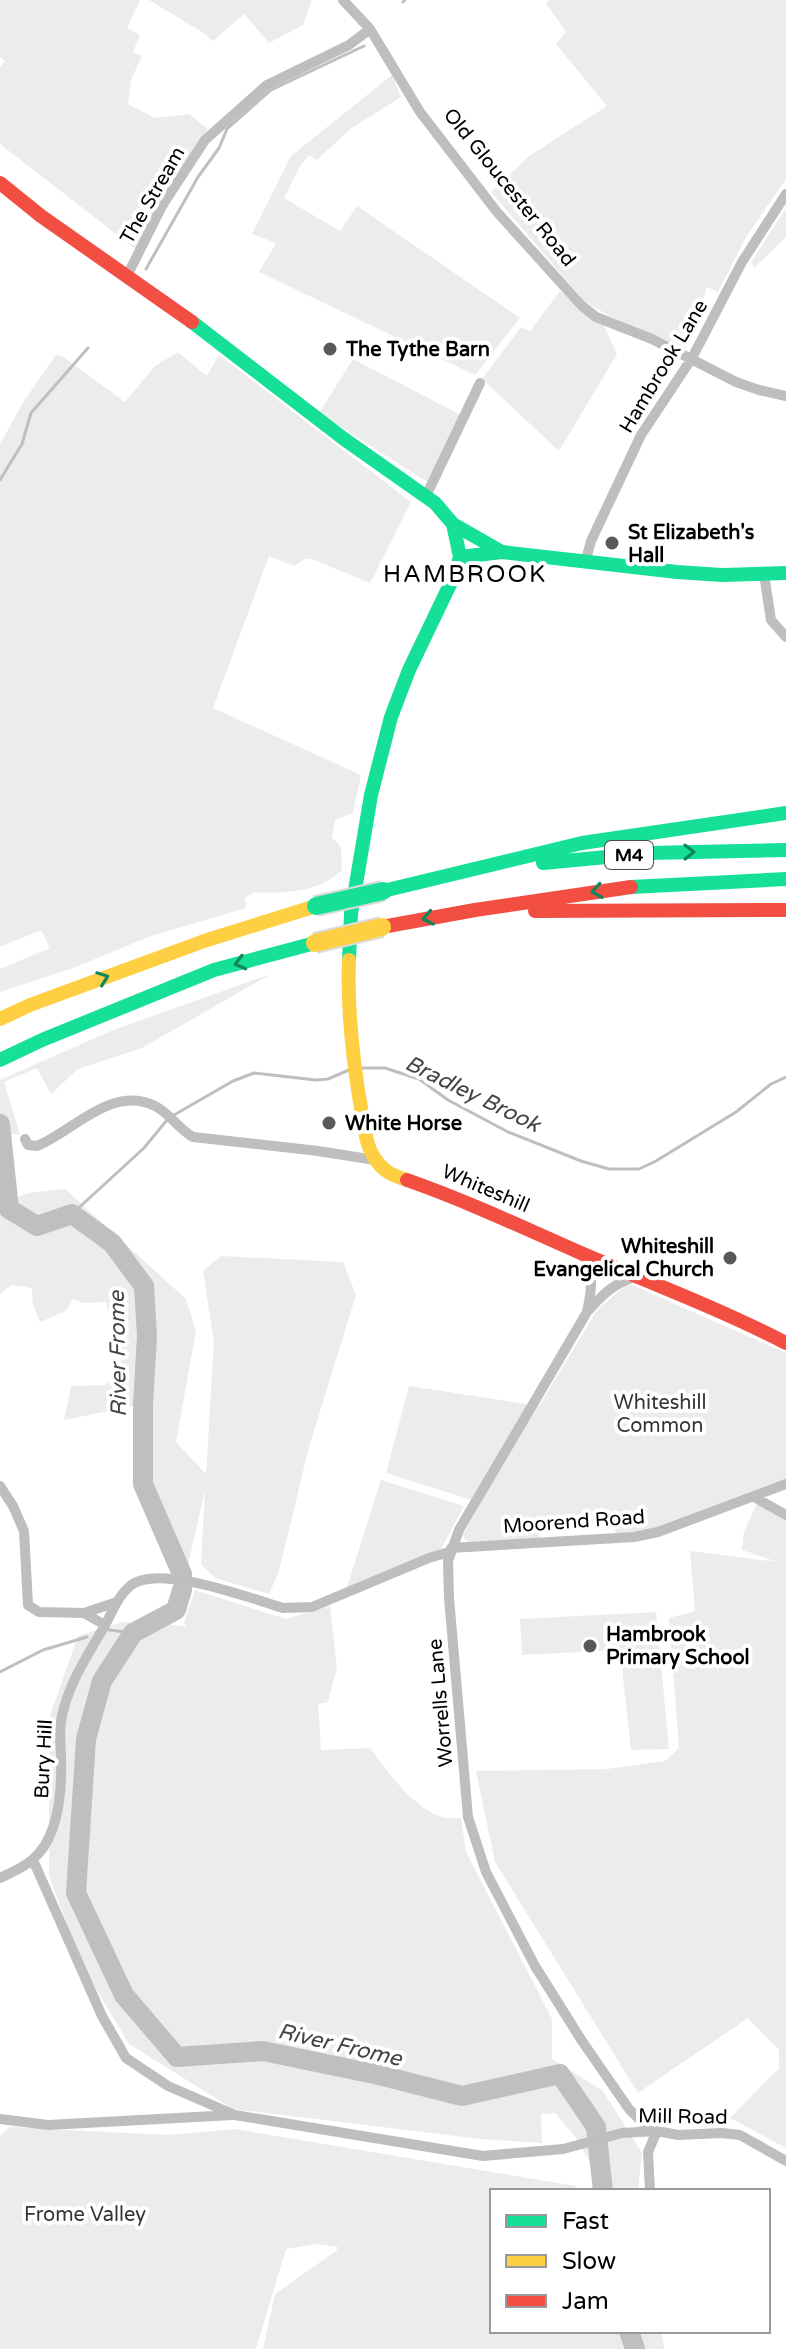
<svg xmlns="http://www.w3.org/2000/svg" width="786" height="2349" viewBox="0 0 786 2349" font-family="'Varela Round',sans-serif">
  <rect width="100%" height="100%" fill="#fff"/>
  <path fill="#ececec" d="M0 0H140L127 28 140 35 133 52 142 56 131 80 128 104 155 118 189 114 208 129 177 174 138 251 0 144V68L5 61 0 57Z
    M149 0H312L303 25 269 43 244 14 213 41 202 32Z
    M549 0H786V179L746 237 718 292 707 287 697 321 686 348 611 317 584 301 491 192 529 156 607 106 556 44 566 32 546 3Z
    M392 75 401 97 349 130 317 160 309 155 300 166 284 198 340 231 357 206 520 318 475 375 259 272 276 243 252 234 291 156Z
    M786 208V237L754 268 751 262Z
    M560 291 589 317 602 322 617 354 559 451 482 379 521 327 530 331Z
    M178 352 207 376 219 355 411 502 370 583 312 559H305L294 566 269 556 213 708 361 775 353 813 335 820 332 837 341 847 342 870C320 892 285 894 254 892L245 898 246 908 151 936 73 968 0 992V969L50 948 41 930 0 947V444L24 401 56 355 62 356 125 402 155 366Z
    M353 359 461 415 429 483 319 413Z
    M271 974 142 1048 78 1069 51 1094 37 1068 4 1082 20 1134 0 1135V1080L113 1030Z
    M65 1189 186 1299 196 1331 176 1442 206 1474 214 1342 203 1271 221 1256 343 1262 356 1295 309 1447 279 1571 269 1594 215 1578 201 1564 205 1490 188 1565 145 1475V1404L64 1420 71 1386 105 1385 124 1373 106 1302 84 1303 72 1299 66 1311 40 1322 33 1305 32 1288 12 1285 0 1294V1203L29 1193Z
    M626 1285H632L786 1353V1480L656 1528 617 1535 612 1524 539 1529V1538L477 1544 466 1541 463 1535 481 1503 386 1473 409 1386 539 1406 597 1310Z
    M381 1480 464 1506 440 1551 347 1587Z
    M758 1501 786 1515V2148L730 2118 779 2068V2050L748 2018 638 2093 495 1862 476 1771 607 1769 665 1761 679 1748 669 1618 695 1611 690 1551 777 1562 742 1550 744 1532Z
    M195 1590 286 1619 330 1606 337 1668 328 1702 318 1704 321 1750 370 1748C387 1771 413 1808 442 1817 447 1819 455 1818 461 1818L466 1852 552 2019V2059L603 2091 642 2153 638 2191H606L577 2139 555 2113 541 2114 542 2143 481 2139 233 2109 129 2044 82 1965 49 1876V1718L78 1636 122 1622 186 1626 184 1622Z
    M656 1612 669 1749 631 1750 620 1650 522 1655 520 1619Z
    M10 2127 167 2135 235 2129 576 2186 579 2191H492V2331H659L663 2338 664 2349H263L275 2294 336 2251 338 2247 317 2244 286 2249 256 2349H0V2136Z"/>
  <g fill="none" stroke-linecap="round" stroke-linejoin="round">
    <path stroke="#bfbfbf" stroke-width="3" d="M403 2 405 0
      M146 269 198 177 219 148 227 129 271 90 364 46
      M0 480 22 444 31 413 88 348
      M360 1068H385L419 1079 448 1100 508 1132 581 1161 609 1169H639L656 1161 736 1112 771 1084 786 1077
      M174 1115 233 1081 254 1073 316 1080 328 1079 349 1070
      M72 1214 144 1148 167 1120
      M109 1630 133 1633
      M0 1672 43 1650 87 1637"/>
    <path stroke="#bfbfbf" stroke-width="20" d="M0 1124 9 1209 37 1226 72 1214 112 1243 144 1286 147 1336 143 1404V1484L182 1574
      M182 1590 176 1610 133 1633 102 1681 86 1739 76 1893 124 1995 177 2057 263 2051 379 2075 462 2096 560 2074 596 2127 603 2191
      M629 2331 635 2349"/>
    <path stroke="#bebebe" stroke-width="10" d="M343 0 370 29 420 112 497 212 581 305 596 317 652 339 736 382 759 390 786 396
      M127 276 162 206 205 140 267 85 349 45 370 29
      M426 496 480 383
      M585 563 591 541 641 435 692 358 742 262 786 194
      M764 574 771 620 786 637
      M25 1139 28 1145 37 1146C75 1130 111 1085 155 1106 171 1114 178 1129 193 1137L318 1151 375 1160
      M583 1254C594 1275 592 1289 587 1312L459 1530 448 1561 449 1598 468 1817 486 1872 535 1966 582 2041 629 2109 643 2123 657 2131 648 2152 650 2191
      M588 1311C604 1293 613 1284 637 1276
      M0 1486 13 1506 24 1531 28 1605 39 1612 84 1613 105 1625
      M754 1497 786 1515
      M451 1548 634 1537 658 1532 786 1484
      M84 1613 117 1602
      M33 1860 102 2016 126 2058 168 2086 235 2115 483 2156 563 2149 622 2133 657 2131 678 2135 722 2133 740 2135 786 2161
      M0 1878C10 1873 23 1868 32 1860 60 1837 62 1790 61 1758 61 1746 59 1733 61 1721 67 1686 86 1658 104 1627 112 1613 117 1597 130 1586 157 1563 250 1598 283 1608L312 1607 429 1558 449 1552
      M0 2119 48 2125 233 2115"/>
    <path stroke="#16e098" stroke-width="14" d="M192 322 344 439 435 503 453 524 460 557 455 574 409 670 391 717 371 795 351 914 349 960
      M453 524 502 552
      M460 557 502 552 677 572 722 575 786 573
      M543 863 649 853 786 850
      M631 887 786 879
      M383 891 582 843 786 813
      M0 1060 42 1040 214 970 315 943"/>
    <path stroke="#ffcf43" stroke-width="14" d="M349 960C347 1012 353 1063 362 1114 365 1130 366 1147 376 1160 384 1172 394 1176 407 1180
      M0 1019 30 1005 207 940 316 906"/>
    <path stroke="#f24e42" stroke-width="14" d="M0 183 41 216 192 322
      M535 911 786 910
      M382 927 475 910 631 887
      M407 1180C467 1201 524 1228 583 1254 651 1283 720 1309 786 1343"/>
    <g stroke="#dbdbdb" stroke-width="22" stroke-linecap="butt">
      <path id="fast-bridge" d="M316 906 383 891"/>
    </g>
    <g stroke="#dbdbdb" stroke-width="22" stroke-linecap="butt">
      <path id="slow-bridge" d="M315 943 382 927"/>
    </g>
    <use href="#fast-bridge" stroke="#16e098" stroke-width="18"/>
    <use href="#slow-bridge" stroke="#ffcf43" stroke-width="18"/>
  </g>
  <defs><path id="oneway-chevron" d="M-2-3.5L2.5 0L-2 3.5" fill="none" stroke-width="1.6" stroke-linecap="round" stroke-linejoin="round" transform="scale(2)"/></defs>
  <g stroke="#0d865b">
    <use href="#oneway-chevron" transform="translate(689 852) rotate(-1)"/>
    <use href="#oneway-chevron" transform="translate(597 891) rotate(171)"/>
    <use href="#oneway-chevron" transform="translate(428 918) rotate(169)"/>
    <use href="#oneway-chevron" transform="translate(240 963) rotate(165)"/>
    <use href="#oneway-chevron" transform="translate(103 978) rotate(-20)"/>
  </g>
  <g fill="#595959" stroke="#fff" stroke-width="3">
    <circle cx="330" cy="349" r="8"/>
    <circle cx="612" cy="543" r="8"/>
    <circle cx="329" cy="1123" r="8"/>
    <circle cx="730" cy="1258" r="8"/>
    <circle cx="590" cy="1646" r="8"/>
  </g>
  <g text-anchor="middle" stroke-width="8" stroke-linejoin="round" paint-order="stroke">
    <rect fill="#fff" stroke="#4c4c4c" stroke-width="2" x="605" y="841" width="48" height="28" rx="6"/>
    <g font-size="18" font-weight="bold" fill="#000">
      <text x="629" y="861">M4</text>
    </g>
    <g font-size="20" fill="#000" stroke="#fff">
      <text transform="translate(510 187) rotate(51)" y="7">Old Gloucester Road</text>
      <text transform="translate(152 195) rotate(-60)" y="7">The Stream</text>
      <text transform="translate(663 366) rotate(-59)" y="7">Hambrook Lane</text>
      <text transform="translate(486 1188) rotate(23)" y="7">Whiteshill</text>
      <text transform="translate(574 1521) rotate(-4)" y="7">Moorend Road</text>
      <text transform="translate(440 1703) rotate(-95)" y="7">Worrells Lane</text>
      <text transform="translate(43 1759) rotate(-87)" y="7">Bury Hill</text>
      <text transform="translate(683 2116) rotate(1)" y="7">Mill Road</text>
    </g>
    <g font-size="20" font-weight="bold" fill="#000" stroke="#fff" text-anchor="start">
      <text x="346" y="356">The Tythe Barn</text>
      <text x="628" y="539">St Elizabeth's<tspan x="628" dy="23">Hall</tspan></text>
      <text x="345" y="1130">White Horse</text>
      <text x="714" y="1253" text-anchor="end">Whiteshill<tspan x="714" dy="23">Evangelical Church</tspan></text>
      <text x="606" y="1641">Hambrook<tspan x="606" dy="23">Primary School</tspan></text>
    </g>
    <g font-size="20" fill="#333" stroke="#fff">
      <text x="660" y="1409">Whiteshill<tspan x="660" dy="23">Common</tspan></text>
      <text x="85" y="2221">Frome Valley</text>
    </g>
    <g font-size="22" font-style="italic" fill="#444" stroke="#fff">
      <text transform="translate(473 1093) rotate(26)" y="8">Bradley Brook</text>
      <text transform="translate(117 1354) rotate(-91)" y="8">River Frome</text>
      <text transform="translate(340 2044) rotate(13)" y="8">River Frome</text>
    </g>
    <g font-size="24" letter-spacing="2" fill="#000" stroke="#fff">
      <text x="465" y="582">HAMBROOK</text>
    </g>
  </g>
  <rect x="490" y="2189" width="280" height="144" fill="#ffffff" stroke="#999999" stroke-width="2"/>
  <rect x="506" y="2215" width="40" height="12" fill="#16e098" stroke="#999999" stroke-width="2"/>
  <text x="562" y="2229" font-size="24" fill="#000000">Fast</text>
  <rect x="506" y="2255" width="40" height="12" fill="#ffcf43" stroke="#999999" stroke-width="2"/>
  <text x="562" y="2269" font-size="24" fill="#000000">Slow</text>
  <rect x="506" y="2295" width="40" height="12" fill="#f24e42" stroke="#999999" stroke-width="2"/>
  <text x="562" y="2309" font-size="24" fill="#000000">Jam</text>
</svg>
